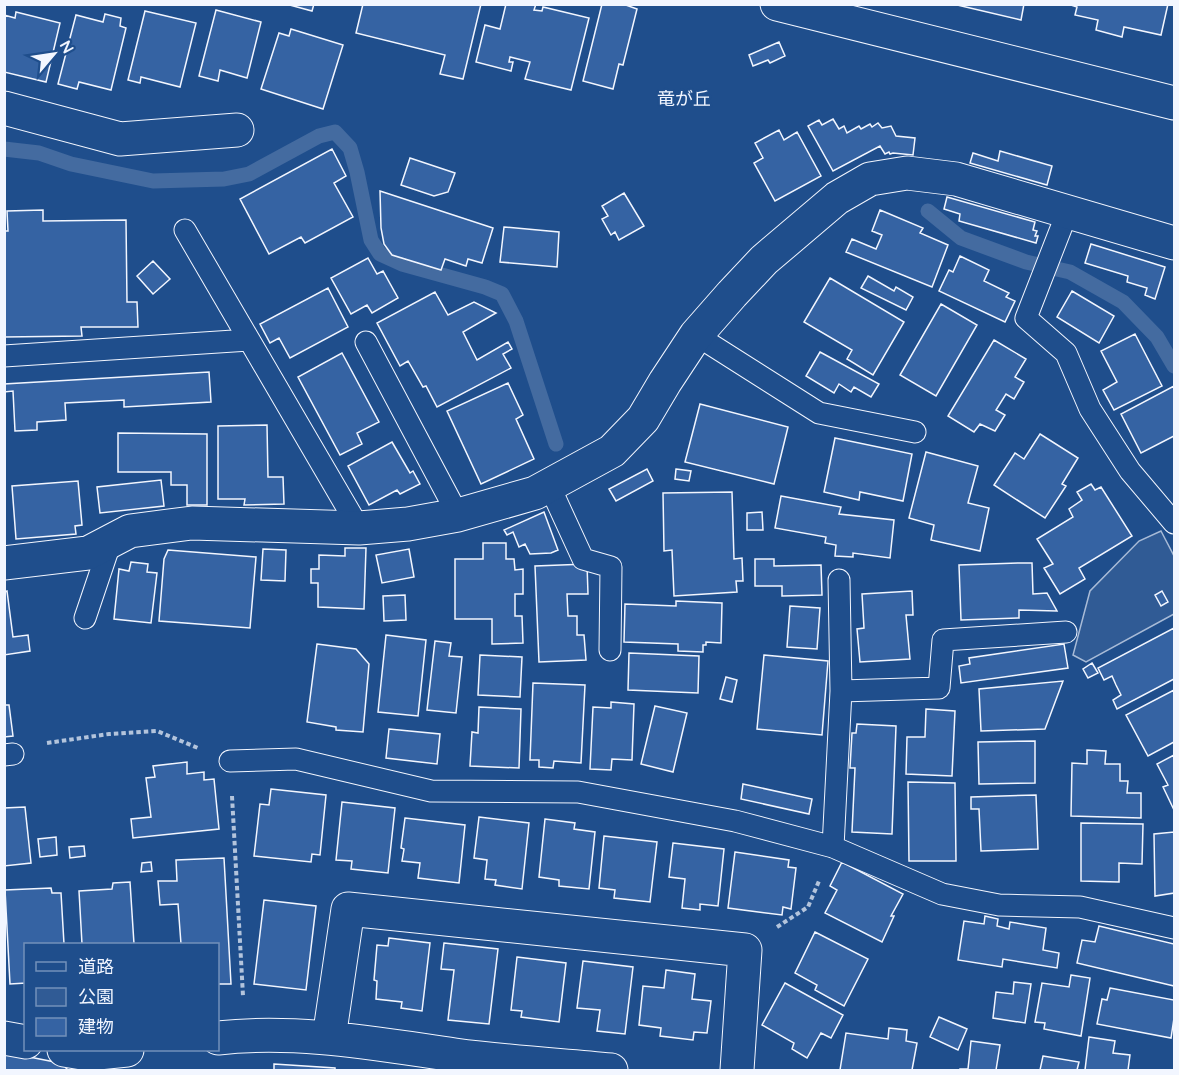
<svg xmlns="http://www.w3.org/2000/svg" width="1179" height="1075" viewBox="0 0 1179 1075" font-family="Quicksand,'Noto Sans JP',sans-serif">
  <rect width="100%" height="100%" fill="#1f4e8c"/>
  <path fill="#305b95" stroke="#a8bbd7" stroke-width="1.5" d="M1161 531 1174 556V614L1086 662 1073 655 1090 591 1139 541Z"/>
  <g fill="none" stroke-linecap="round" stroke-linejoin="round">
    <path stroke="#446ba0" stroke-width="15" d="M4 149 39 153 71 164 153 181 224 179 249 174 319 136 335 132 350 148 357 172 371 240 380 254 402 264 485 287 502 294 516 321 556 444
      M928 211 961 238 1026 262 1070 272 1123 302 1157 337 1174 366"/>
  </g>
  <path fill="#3563a3" stroke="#f2f6ff" stroke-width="1.5" d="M286 4H314L312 11Z
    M363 4H481L463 79 440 74 445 55 356 33Z
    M506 4H536L534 10 542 11 543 7 589 18 571 90 525 79 530 62 510 57 509 62H513L511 71 476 62 485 25 500 29Z
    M602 4H623L637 9 623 65 619 64 613 89 583 81Z
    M953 4H1024L1021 20Z
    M1068 4H1168L1161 35 1124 27 1122 37 1096 30 1098 20 1075 15 1077 7Z
    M216 10 261 22 247 78 220 70 218 81 199 76Z
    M145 11 196 23 180 87 141 77 140 83 128 80Z
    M16 12 60 23 46 82 4 72V15L15 18Z
    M105 14 121 18 120 26 126 28 111 90 79 82 77 89 58 84 76 15 103 22Z
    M291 29 343 45 323 109 261 89 279 33 289 36Z
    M779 42 785 56 770 63 768 60 753 66 749 55Z
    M833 119 839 129 844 126 847 133 859 126 861 129 870 124 872 127 878 123 882 128 891 126 896 136 915 138 913 155 893 153 890 154 889 152 885 154 880 146 833 171 808 126 819 120 822 125Z
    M779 130 784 140 797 132 821 176 775 201 754 163 763 158 755 143Z
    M332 149 346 176 334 183 353 217 305 243 301 237 269 254 240 199Z
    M1000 151 1052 166 1047 185 970 163 973 153 998 161Z
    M410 158 455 173 448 192 434 196 401 185Z
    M380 191 493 228 482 263 468 259 466 266 445 259 441 270 392 255 384 244 381 228Z
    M624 193 644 226 619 240 615 232 611 235 602 219 608 216 602 206Z
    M947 197 1035 222 1033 230 1037 231 1035 236H1038L1036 243 959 221 960 214 944 209Z
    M43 210V221L126 220 127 302H137L138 327H81L82 336 4 337V231H8L7 211Z
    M880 210 923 228 920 233 948 245 932 287 846 252 852 239 876 249 882 235 872 231Z
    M504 227 559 232 557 267 500 262Z
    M1091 244 1165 267 1155 299 1145 295 1147 288 1127 282 1128 276 1085 263Z
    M960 256 989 270 984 281 1009 293 1006 297 1015 301 1005 322 939 291 949 270 953 272Z
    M368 258 377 274 383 271 398 298 372 313 367 305 351 314 331 278Z
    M153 261 170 279 153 294 137 276Z
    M868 276 894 291 896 287 913 297 906 310 861 288Z
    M830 278 904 322 873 375 847 359 852 350 804 322Z
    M328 288 348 327 290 358 279 338 270 343 260 324Z
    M1072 291 1114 316 1099 343 1057 317Z
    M435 292 448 315 474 302 496 313 463 332 477 360 508 342 512 349 503 354 511 368 437 407 426 386 423 387 408 361 400 366 377 323Z
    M941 304 977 325 936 396 900 375Z
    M1135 334 1162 386 1114 410 1103 390 1117 382 1101 351Z
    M994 340 1026 359 1015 377 1024 382 1014 399 1006 394 996 410 1005 415 995 431 980 424 974 432 948 416Z
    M820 352 879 384 871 397 854 387 851 392 839 384 834 393 806 376Z
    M342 353 379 422 357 433 362 444 340 455 298 377Z
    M209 372 211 402 124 407V400L65 403 66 420 37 422V430L15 431 13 391 4 392V384Z
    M508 383 523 415 516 419 534 459 481 484 447 411Z
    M1174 386V436L1141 453 1121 414Z
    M700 404 788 427 774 484 685 462Z
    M267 425 268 477H283L284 504 244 505 245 499H218V426Z
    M118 433 207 434V505H187V485H171V472H118Z
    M1040 434 1078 458 1062 484 1066 486 1045 518 994 485 1015 453 1024 459Z
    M835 438 912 454 903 501 860 492 859 500 824 492Z
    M392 442 410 473 413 471 420 484 400 494 397 490 369 505 348 466Z
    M926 452 978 466 968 503 989 508 980 551 931 540 934 525 909 518Z
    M647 469 653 481 616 501 609 489Z
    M676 469 691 471 689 481 675 479Z
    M161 480 164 506 100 513 97 487Z
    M78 481 82 525 75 526 76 534 16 539 12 486Z
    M1091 484 1095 490 1101 487 1132 536 1079 568 1085 579 1060 594 1044 568 1053 564 1037 539 1073 517 1069 509 1082 500 1077 492Z
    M732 492 734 559 742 558 743 581H736L737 592 674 596 672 550 664 551 663 493Z
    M781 496 841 507 839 514 894 520 890 558 853 553V557L835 556 836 545 825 543 826 537 775 528Z
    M544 512 558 550 551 553 530 554 525 544 519 547 513 532 507 535 504 530Z
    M762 512 763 530H747V513Z
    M483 543H506V559H514L515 570 523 569V594H515V616H522L523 643 492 644V619H455V559H483Z
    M345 548H366L364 609 318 607V583H311V569H319V555L345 556Z
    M263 549 286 550 285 581 261 580Z
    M409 549 414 577 382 583 376 555Z
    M168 550 256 557 250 628 159 621 164 559Z
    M755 559H774V566L821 565 822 595 782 596V586H755Z
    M131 562 148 564 147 572 157 573 151 623 114 619 119 569 129 571Z
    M1018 563H1032L1033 594 1047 593 1057 611 1019 610V618L961 620 959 565Z
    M587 564 588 594H567L568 616H577V635H584L586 660 539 662 535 566Z
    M7 591 13 637 28 635 30 651 4 655V592Z
    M912 591 913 615H906L910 659 860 662 857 629 864 628 862 594Z
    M1162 591 1168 602 1161 606 1155 595Z
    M405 595 406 620 384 621 383 596Z
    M676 601 722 603 721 643 706 642V645H703V652L678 651V644L624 642 625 604 676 606Z
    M790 606 820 608 817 649 787 647Z
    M1174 628V679L1117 709 1113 700 1121 695 1116 685 1112 676 1104 680 1098 668Z
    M386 635 426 640 418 716 378 712Z
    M435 641 451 643 449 656 462 657 456 713 427 710Z
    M317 644 356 649 369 664 363 732 336 730V727L307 722Z
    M1064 644 1068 668 961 683 959 666 970 664 969 658Z
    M629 653 699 656 698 693 628 690Z
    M480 655 522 657 520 697 478 695Z
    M764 655 828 661 822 735 757 729Z
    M1092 663 1098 673 1088 678 1083 669Z
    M726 677 737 680 732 702 720 699Z
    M1063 681 1045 729 981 731 979 689Z
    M533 683 585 685 581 763 554 761 553 768 539 767V760H530Z
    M1174 690V742L1148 756 1126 715Z
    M611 702 634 704 632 760 612 759 611 770 590 769 593 707 611 708Z
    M4 705H9L13 736 4 737Z
    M655 706 687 713 673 772 641 764Z
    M479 707 521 709 519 768 470 766 472 732 478 733Z
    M926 709 955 711 952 776 906 774 907 737H925Z
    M857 724 896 726 892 834 852 832 855 768H850L852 733H856Z
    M389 729 440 734 437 764 386 758Z
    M1035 741V783L979 784 978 742Z
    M1087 750 1106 751 1105 764H1120V781H1128L1127 793H1141V818L1071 816 1072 763 1087 764Z
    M1174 755V810L1163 787 1168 785 1157 764Z
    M187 762V774L204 772V780L214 779 219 829 133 838 131 819 151 817 146 778 155 777 153 766Z
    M908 782 955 783 956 861H909Z
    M743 784 812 799 809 814 741 799Z
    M271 789 326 795 320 855 312 854 311 862 254 856 260 804 269 805Z
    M1036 795 1038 849 981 851 979 809H971V797Z
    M342 802 395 808 388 873 351 869 352 861 336 860Z
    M25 807 31 863 4 866V808Z
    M479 817 529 823 522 889 495 885 496 880 485 879 487 860 474 858Z
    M405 818 465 825 459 883 418 878 420 863 402 861 404 849 401 848Z
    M545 819 575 823 574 829 595 832 589 889 559 886V880L539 877Z
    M1081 823 1143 824 1142 864 1119 863V882L1081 881Z
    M1174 832V893L1155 896 1154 834Z
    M604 836 657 842 650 902 614 898 615 890 599 888Z
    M56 837 57 855 40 857 38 839Z
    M673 843 724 849 718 906 700 904V910L682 908 685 879 669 877Z
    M84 846 85 856 70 858 69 847Z
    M735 852 789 860 788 867 796 868 791 909 783 907 782 915 728 908Z
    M224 858 231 984H218V944H181L178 904 160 905 158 881H177L176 860Z
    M151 862 152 871 141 872 142 863Z
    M842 862 903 894 891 916H894L882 942 825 913 837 890 830 886Z
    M130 882 134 944H82L79 891 112 889 113 883Z
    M51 888 52 893H61L64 944H26V983L10 984 5 890Z
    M264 900 316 906 306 990 254 984Z
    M985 916 998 919 997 926 1009 929 1010 922 1046 928 1043 950 1059 953 1057 968 1003 959 1002 967 958 960 964 921 984 924Z
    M1099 926 1174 944V986L1077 963 1082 940 1095 942Z
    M815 932 868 959 844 1006 815 990 817 985 795 973Z
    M389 938 430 943 422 1011 401 1008 402 1002 376 999 377 981 374 980 377 945 388 946Z
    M444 943 498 949 489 1024 448 1020 454 970 441 969Z
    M517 957 566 963 559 1022 521 1017 522 1011 511 1010Z
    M583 961 633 967 625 1034 597 1031 600 1010 577 1008Z
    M666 970 695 974 692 999 711 1001 707 1033 694 1032 693 1040 660 1036 661 1028 639 1025 643 986 664 988Z
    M1071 975 1090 978 1081 1036 1044 1029 1045 1023 1035 1022 1042 983 1069 987Z
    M1014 982 1031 984 1025 1023 993 1018 996 992 1013 994Z
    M785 983 843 1015 831 1038 821 1033 807 1058 792 1049 794 1043 762 1025Z
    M1110 988 1174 1000V1018L1171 1038 1097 1024 1102 999 1107 1000Z
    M939 1017 967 1029 958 1050 930 1037Z
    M889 1028 907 1030 906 1041 917 1043 912 1070H840L846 1033 888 1039Z
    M1089 1037 1115 1041 1113 1053 1130 1055 1128 1070H1085Z
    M971 1041 1000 1045 996 1070H960V1069H968Z
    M4 1052 70 1065 65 1070H4Z
    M1043 1056 1079 1062 1077 1070H1040Z
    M274 1064 335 1068V1070H274Z"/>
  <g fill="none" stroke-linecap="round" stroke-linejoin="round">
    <g stroke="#f2f6ff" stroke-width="23">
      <path id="lane" d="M1067 213 1026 318 1066 353 1090 409 1130 471 1174 523
        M185 230 359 528
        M696 335 819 413 915 432
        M366 342 458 515
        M4 356 249 340
        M549 485 583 559 611 567 610 650
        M85 618 111 541
        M841 691 939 688 943 640 1066 632
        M4 755 13 754
        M230 761 296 759 431 791 578 792 735 821 833 847 942 894 999 905 1080 907 1174 928
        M833 847 841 691 839 580"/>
    </g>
    <g stroke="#f2f6ff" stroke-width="35">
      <path id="street" d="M4 108 120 139 237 130
        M4 563 88 553 130 531 192 523 359 528 408 524 458 515 535 493 612 451 643 419 665 382 696 335 732 294 764 260 837 198 870 179 907 173 956 179 1174 243
        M4 1038 26 1042
        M218 1038C297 1029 377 1044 455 1055 507 1062 559 1065 611 1070
        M329 1038 348 909 745 950 737 1070
        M64 1050 88 1054 127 1050"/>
    </g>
    <g stroke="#f2f6ff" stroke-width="35">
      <path id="secondary" d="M777 4 1174 103"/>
    </g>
    <path stroke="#b3c4dc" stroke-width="4" stroke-dasharray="4.5 3" stroke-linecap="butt" d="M47 743 109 734 157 731 198 748
      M232 796 243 996
      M777 927 808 907 819 881"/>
    <use href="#lane" stroke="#1f4e8c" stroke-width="21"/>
    <use href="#street" stroke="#1f4e8c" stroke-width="33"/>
    <use href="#secondary" stroke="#1f4e8c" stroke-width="33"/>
  </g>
  <g text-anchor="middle" stroke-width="4.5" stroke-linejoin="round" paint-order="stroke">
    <g font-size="18" fill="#f2f6ff" stroke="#1f4e8c">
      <text x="684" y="105">竜が丘</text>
    </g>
  </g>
  <rect width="1179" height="1075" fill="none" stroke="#f2f6ff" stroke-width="12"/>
  <rect x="24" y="943" width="195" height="108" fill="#1f4e8c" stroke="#7391ba" stroke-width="1.5"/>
  <rect x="36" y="962" width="30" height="9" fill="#1f4e8c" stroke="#7391ba" stroke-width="1.5"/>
  <text x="78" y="973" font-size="18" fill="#f2f6ff">道路</text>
  <rect x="36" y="988" width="30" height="18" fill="#305b95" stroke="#7391ba" stroke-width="1.5"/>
  <text x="78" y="1003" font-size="18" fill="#f2f6ff">公園</text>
  <rect x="36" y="1018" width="30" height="18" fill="#3563a3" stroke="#7391ba" stroke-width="1.5"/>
  <text x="78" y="1033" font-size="18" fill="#f2f6ff">建物</text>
  <g transform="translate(54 54) rotate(61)" stroke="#1f4e8c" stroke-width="4.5" paint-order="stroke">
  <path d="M0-4.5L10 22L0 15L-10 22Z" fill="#f2f6ff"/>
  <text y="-9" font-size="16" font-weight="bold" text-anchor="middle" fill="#f2f6ff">N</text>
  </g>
</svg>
